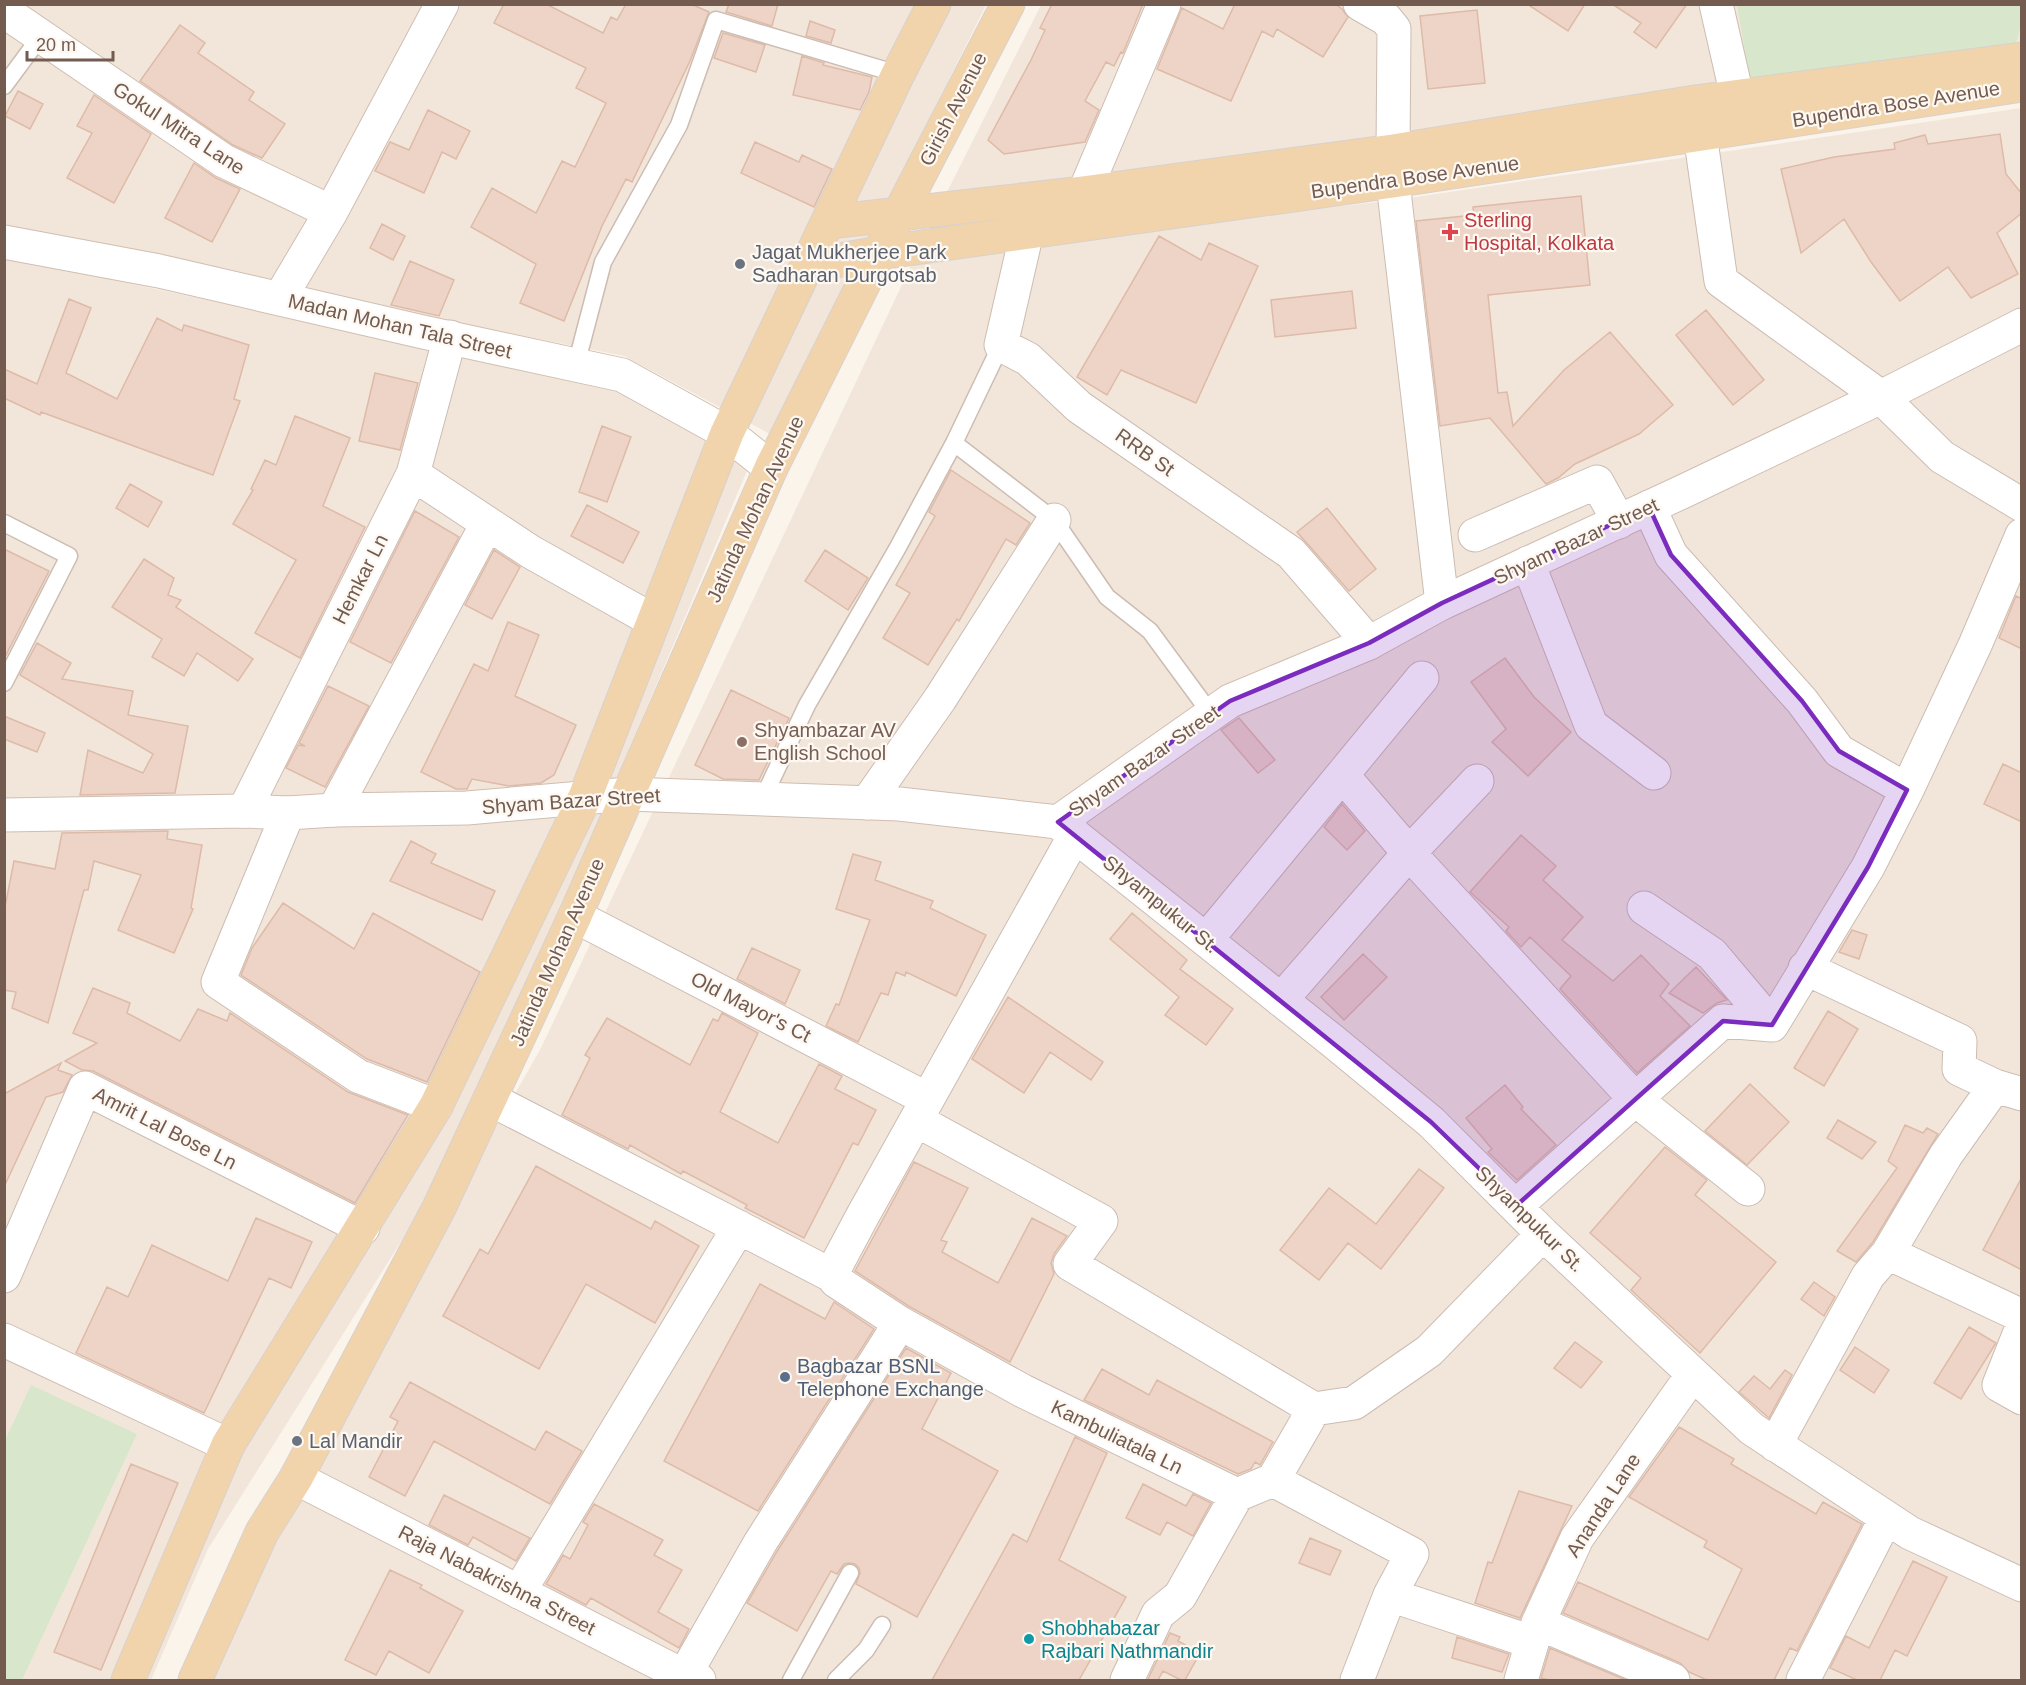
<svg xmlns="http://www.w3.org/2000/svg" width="2026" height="1685" viewBox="0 0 2026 1685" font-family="Helvetica,sans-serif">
  <rect width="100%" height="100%" fill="#fbf4eb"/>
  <path fill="#f2e6da" d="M4 5H986L772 435 624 356 5 232Z
    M1041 5H2021V65L940 206Z
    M2021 108V1680H202L255 1552 541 1048 916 255 1395 200Z
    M5 257 619 387 752 459 498 1059 446 1170 208 1549 151 1680H5Z"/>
  <path fill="#d8e7cb" d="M1737 5H2021V25L2015 47 1750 80Z
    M31 1385 137 1434 22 1680H5V1440Z"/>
  <path fill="#edd4c6" stroke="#debaa8" stroke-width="1.5" d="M504 4H546L603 33 611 17 617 20 626 4H691L709 12 690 61 632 182 626 179 602 226 564 321 520 303 536 264 471 227 492 188 536 213 562 161 575 167 606 103 576 88 586 68 494 23Z
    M729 4H778L772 26 726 12Z
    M1052 4H1143L1123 53 1121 52 1114 66 1106 62 1085 101 1099 110 1085 142 1004 154 988 140 1031 60 1045 30 1040 28Z
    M1235 4H1335L1342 9 1348 17 1323 57 1277 29 1273 37 1262 31 1231 101 1157 69 1182 8 1223 29Z
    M1527 4H1585L1568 31Z
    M1612 4H1687L1656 48 1634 32 1641 23Z
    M1477 10 1485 83 1428 89 1420 16Z
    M810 21 835 30 831 43 806 36Z
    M180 25 205 43 198 53 254 92 249 100 285 124 262 158 233 145 140 81Z
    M723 33 765 45 756 72 714 58Z
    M802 56 824 63 823 65 872 77 869 92 860 110 793 95Z
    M18 91 43 104 30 129 5 116Z
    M94 95 151 134 114 203 67 178 92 133 77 126Z
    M428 110 470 131 456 159 442 152 424 193 375 171 390 142 409 150Z
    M2000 134 2006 174 2022 194V213L1997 233 2018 274 1971 298 1948 267 1900 301 1871 262 1844 219 1801 253 1781 169 1834 157 1895 149 1894 143 1925 135 1928 144Z
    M755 142 799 162 802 155 832 169 814 207 741 173Z
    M194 163 216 178 240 189 212 242 165 218Z
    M1581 196 1590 285 1488 295 1498 393 1507 392 1513 426 1564 370 1610 332 1673 405 1639 434 1575 464 1558 478 1546 484 1490 418 1440 426 1416 221 1474 215 1473 207Z
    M382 224 405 236 393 260 370 248Z
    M1159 236 1201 260 1209 243 1258 266 1196 403 1121 370 1107 395 1077 377Z
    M410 261 454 280 439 316 391 305Z
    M1352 291 1356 328 1275 337 1271 300Z
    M69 299 91 308 66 373 117 399 157 318 182 331 184 325 249 345 234 399 240 401 213 475 41 412 40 415 4 398V369L37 384Z
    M1706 310 1764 380 1733 405 1676 335Z
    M375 373 418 383 400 450 359 441Z
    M295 416 350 438 323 506 365 527 300 658 255 633 296 560 233 524 253 490 251 489 265 460 276 465Z
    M602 426 631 437 607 502 579 492Z
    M951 470 1030 523 1016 545 1006 539 959 621 957 619 928 665 883 638 910 593 896 585 935 516 929 512Z
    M130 484 162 502 148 527 116 508Z
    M587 505 639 532 623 563 571 536Z
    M1327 508 1376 569 1349 591 1297 532Z
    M415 511 459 537 391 663 350 642Z
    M4 549 49 571 4 659Z
    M494 550 520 567 492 619 465 605Z
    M825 550 868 578 848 610 805 581Z
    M144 559 174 578 168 595 181 600 176 607 253 659 238 681 197 653 184 676 152 657 162 639 112 607Z
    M2016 596 2022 599V649L1999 638Z
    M508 622 539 635 515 696 576 725 554 775 541 783 509 786 472 779 467 789H456L421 772 474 664 488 671Z
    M37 643 71 663 62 679 133 691 128 715 188 726 175 793 80 795 88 750 143 773 153 754 20 675Z
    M1505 658 1534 697 1571 732 1528 776 1492 742 1506 729 1471 682Z
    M328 686 369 706 325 787 286 768 298 745 305 746 299 743Z
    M731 690 789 718 759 780 723 779 695 765Z
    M4 716 45 733 37 752 4 739Z
    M1239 718 1275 760 1258 773 1221 730Z
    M2003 764 2022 773V822L1984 804Z
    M1342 804 1365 831 1347 850 1324 827Z
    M168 831 167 839 202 845 191 908 193 909 174 953 118 930 141 875 94 861 88 890H84L48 1023 12 1008 16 992 4 990V912L14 861 55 869 62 833Z
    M1521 835 1556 866 1543 880 1583 917 1562 940 1613 981 1641 955 1669 984 1660 996 1690 1026 1637 1073 1560 989 1571 976 1530 937 1521 947 1506 931 1509 927 1470 892Z
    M411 841 436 854 431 863 495 891 482 920 390 881Z
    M853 854 881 862 875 880 933 901 930 908 986 935 956 996 906 972 905 976 896 972 888 995 881 993 858 1042 826 1026 836 1004 839 1005 870 920 836 909Z
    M283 903 354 949 373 913 480 972 427 1082 367 1059 241 975 252 948Z
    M1132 913 1187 960 1180 969 1233 1009 1206 1045 1165 1015 1179 997 1110 939Z
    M1852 930 1867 935 1859 959 1839 952Z
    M752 948 800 970 785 1004 737 979Z
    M1363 954 1387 977 1344 1020 1321 997Z
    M1696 967 1727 1000 1717 1003 1703 1013 1669 993Z
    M93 988 130 1003 127 1013 180 1041 198 1009 227 1021 230 1013 348 1092 408 1115 355 1203 93 1071 82 1070 65 1061 97 1043 73 1033Z
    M1008 997 1103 1062 1091 1080 1050 1052 1024 1093 972 1059Z
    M1828 1011 1858 1029 1824 1086 1794 1068Z
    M722 1013 758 1033 720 1112 778 1143 819 1064 842 1076 835 1089 876 1110 858 1145 853 1143 804 1238 745 1208 747 1205 683 1171 681 1174 630 1145 628 1149 562 1115 590 1058 585 1055 607 1018 690 1065 713 1019 718 1021Z
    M61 1063 58 1070 72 1075 63 1092 46 1097 4 1187V1094Z
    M1750 1084 1789 1122 1747 1165 1705 1131Z
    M1505 1085 1523 1107 1521 1109 1556 1145 1517 1180 1488 1152 1492 1149 1466 1118Z
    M1838 1120 1876 1142 1862 1159 1827 1138Z
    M1905 1125 1923 1133 1927 1128 1938 1134 1873 1242 1856 1262 1837 1251 1897 1168 1888 1161Z
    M1665 1147 1707 1180 1695 1195 1776 1262 1700 1353 1631 1290 1641 1278 1590 1233Z
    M914 1162 968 1188 941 1240 947 1242 942 1252 998 1283 1032 1218 1067 1236 1054 1254 1051 1263 1054 1274 1010 1362 910 1307 855 1271Z
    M536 1166 651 1229 655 1221 699 1246 655 1323 586 1284 539 1369 443 1316 480 1249 488 1254Z
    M1419 1169 1444 1188 1381 1269 1348 1243 1319 1280 1280 1250 1329 1188 1376 1224Z
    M2022 1177V1270L1983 1250Z
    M256 1218 312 1242 291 1288 269 1278 204 1413 76 1353 107 1287 128 1297 152 1245 228 1281Z
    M1814 1282 1835 1297 1824 1316 1801 1299Z
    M760 1284 825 1319 834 1302 874 1329 758 1511 664 1461Z
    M1969 1327 1996 1343 1961 1399 1934 1383Z
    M1575 1342 1602 1362 1581 1388 1554 1368Z
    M1855 1347 1889 1370 1874 1393 1840 1370Z
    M906 1348 951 1373 922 1429 998 1471 917 1617 856 1584 860 1573 859 1568 855 1564 849 1563 844 1564 837 1574 831 1571 797 1631 747 1603 776 1553Z
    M1102 1369 1149 1395 1157 1380 1273 1442 1260 1465 1255 1462 1251 1469 1238 1474 1084 1400Z
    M1785 1370 1792 1375 1769 1418 1739 1392 1754 1376 1770 1389Z
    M410 1382 535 1450 546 1431 582 1451 550 1504 434 1441 405 1496 369 1477 398 1421 390 1417Z
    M1679 1427 1734 1459 1731 1464 1816 1514 1823 1502 1862 1524 1797 1651 1790 1648 1774 1680H1707L1689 1672 1680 1663 1563 1613 1578 1582 1708 1640 1742 1569 1704 1547 1707 1541 1629 1497Z
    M1075 1437 1107 1453 1059 1560 1126 1597 1079 1680H932L1013 1534 1027 1542Z
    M131 1464 178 1483 101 1670 54 1652Z
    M1143 1484 1186 1506 1193 1494 1211 1503 1193 1536 1167 1522 1160 1535 1126 1518Z
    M1519 1491 1572 1506 1520 1618 1475 1603 1488 1562 1492 1563Z
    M444 1495 530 1538 516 1561 473 1537 468 1545 429 1525Z
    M594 1504 663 1540 654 1555 682 1570 658 1612 689 1629 679 1648 591 1598 586 1605 546 1584 563 1555 570 1559 588 1525 583 1522Z
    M1310 1538 1341 1551 1330 1575 1299 1563Z
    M1913 1561 1947 1577 1907 1656 1895 1650 1880 1680H1857L1830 1668 1846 1636 1869 1648Z
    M390 1570 422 1585 420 1588 463 1611 429 1673 389 1651 376 1675 345 1660Z
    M1170 1633 1180 1637 1178 1641 1200 1653 1185 1680H1181L1163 1671 1158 1680H1151L1148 1679Z
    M1457 1637 1509 1654 1502 1672 1452 1658Z
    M1550 1648 1626 1680H1549L1541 1678Z"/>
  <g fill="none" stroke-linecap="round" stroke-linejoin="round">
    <g stroke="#ccbcb2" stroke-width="19">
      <path id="lane" d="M4 86 41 36
        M576 365 603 262 679 125 716 20 898 74
        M954 443 1054 520 1107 597 1150 631 1211 714
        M4 523 69 556 4 683
        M763 798 807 705 897 549 954 443 1001 345
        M791 1680 850 1573
        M836 1680 866 1650 882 1625"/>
    </g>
    <g stroke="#ccbcb2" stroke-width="35">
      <path id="street" d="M1360 4 1386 19 1394 29 1393 151 1395 200 1442 603
        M1716 4 1737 96
        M1696 106 1721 281 1881 397 1942 457 2022 505
        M1084 193 1164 4
        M1027 232 1001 345 1028 359 1079 407 1291 553 1369 643
        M413 474 531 552 652 620
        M1649 507 1671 555 1802 701 1839 751 1907 790
        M1475 535 1597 482 1619 522
        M1528 563 1591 725 1654 773
        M1343 776 1409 853 1635 1099 1748 1189
        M867 803 940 699 1054 520
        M334 810 487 524
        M244 811 413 474 450 337
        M288 813 218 982 358 1076 436 1106
        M1058 822 1334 1042 1431 1122 1543 1234 1752 1429 1910 1533 2022 1585
        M1644 908 1712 954 1772 1025
        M575 916 927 1099
        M1206 940 1422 678
        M1805 968 1960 1041 1959 1069 1995 1086 2022 1094
        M1281 1000 1409 853 1477 781
        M490 1099 831 1275 836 1281 900 1323 1023 1391 1237 1495 1273 1480 1412 1554 1390 1595 1357 1680
        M916 1120 1101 1221 1070 1264 1314 1409
        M1517 1205 1723 1021 1772 1025 1868 867 1907 790 1975 645 2022 535
        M1888 1253 2022 1316
        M831 1275 863 1215 1075 835
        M4 1276 85 1088 363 1228
        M2022 1327 1999 1385 2022 1398
        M1775 1445 1868 1276 1888 1253 1946 1155 1995 1086
        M1273 1480 1314 1409 1354 1403 1429 1351 1543 1234
        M519 1592 739 1227
        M1390 1595 1532 1642
        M1538 1623 1673 1680
        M684 1676 760 1543 900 1323
        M1127 1680 1158 1614 1180 1596 1237 1495
        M1521 1680 1538 1623 1577 1538 1693 1374
        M1803 1680 1886 1518"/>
    </g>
    <g stroke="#d0beb2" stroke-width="35">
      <path id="secondary" d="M4 11 224 161 331 212
        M4 242 159 271 423 332 622 375 727 433 771 468
        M280 298 331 212 442 4
        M4 815 244 811 288 813 334 810 467 808 628 794 899 804 1058 822 1230 701 1369 643 1442 603 1682 492 1881 397 2022 325
        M4 1340 228 1445
        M296 1478 684 1676 699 1680"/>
    </g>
    <g stroke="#d8d1ce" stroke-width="35">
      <path id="primary" d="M829 222 1084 193 1393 151 1695 102 2022 59
        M808 266 879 253 1393 181 2022 85
        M128 1680 228 1445 436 1106 585 797 727 433 898 74 934 4
        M195 1680 262 1532 296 1478 439 1208 575 916 771 468 879 253 1008 4"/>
    </g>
    <use href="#lane" stroke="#fff" stroke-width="16"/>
    <use href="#street" stroke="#fff" stroke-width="33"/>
    <use href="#secondary" stroke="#fff" stroke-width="33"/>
    <use href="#primary" stroke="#f1d4ab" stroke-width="33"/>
  </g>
  <path fill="#7b2cbf" fill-opacity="0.2" stroke="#7b2cbf" stroke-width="4.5" stroke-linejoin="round" d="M1649 507 1671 555 1802 701 1839 751 1907 790 1868 867 1772 1025 1723 1021 1517 1205 1431 1122 1058 822 1230 701 1369 643 1442 603Z"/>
  <path fill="#e0444e" stroke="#fdf8f2" stroke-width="2" d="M1447 223h6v6h6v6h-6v6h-6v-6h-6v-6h6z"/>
  <g fill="#6b7280" stroke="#fdf8f2" stroke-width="2">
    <circle cx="740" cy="264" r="6"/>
    <circle cx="297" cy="1441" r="6"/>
  </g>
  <circle fill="#8d6e63" stroke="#fdf8f2" stroke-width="2" cx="742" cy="742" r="6"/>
  <circle fill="#5c6f8a" stroke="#fdf8f2" stroke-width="2" cx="785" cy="1377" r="6"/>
  <circle fill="#0f9aa8" stroke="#fdf8f2" stroke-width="2" cx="1029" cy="1639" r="6"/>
  <g text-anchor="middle" stroke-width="4.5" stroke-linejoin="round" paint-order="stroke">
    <g font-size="20" fill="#735b50" stroke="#fdf8f2">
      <text transform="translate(1896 104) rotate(-9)" y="7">Bupendra Bose Avenue</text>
      <text transform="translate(953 109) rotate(-63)" y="7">Girish Avenue</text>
      <text transform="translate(179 128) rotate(33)" y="7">Gokul Mitra Lane</text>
      <text transform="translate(1415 177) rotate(-8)" y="7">Bupendra Bose Avenue</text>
      <text transform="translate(400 326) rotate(13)" y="7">Madan Mohan Tala Street</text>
      <text transform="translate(1145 452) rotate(35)" y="7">RRB St</text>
      <text transform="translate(755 509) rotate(-65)" y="7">Jatinda Mohan Avenue</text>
      <text transform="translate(1576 541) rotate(-25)" y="7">Shyam Bazar Street</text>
      <text transform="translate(360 579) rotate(-63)" y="7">Hemkar Ln</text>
      <text transform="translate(1144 761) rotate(-35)" y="7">Shyam Bazar Street</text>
      <text transform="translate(571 801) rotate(-4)" y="7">Shyam Bazar Street</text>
      <text transform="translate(1161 904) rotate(39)" y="7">Shyampukur St.</text>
      <text transform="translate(557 952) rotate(-66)" y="7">Jatinda Mohan Avenue</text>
      <text transform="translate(751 1007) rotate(27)" y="7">Old Mayor's Ct</text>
      <text transform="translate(165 1128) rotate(27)" y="7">Amrit Lal Bose Ln</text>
      <text transform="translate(1530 1219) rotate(44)" y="7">Shyampukur St.</text>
      <text transform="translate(1117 1437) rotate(26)" y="7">Kambuliatala Ln</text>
      <text transform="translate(1603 1505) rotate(-57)" y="7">Ananda Lane</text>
      <text transform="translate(497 1580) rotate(27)" y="7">Raja Nabakrishna Street</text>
    </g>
    <g font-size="20" fill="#be3a42" stroke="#fdf8f2" text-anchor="start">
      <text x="1464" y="227">Sterling<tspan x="1464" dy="23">Hospital, Kolkata</tspan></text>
    </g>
    <g font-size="20" fill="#5b616d" stroke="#fdf8f2" text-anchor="start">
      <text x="752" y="259">Jagat Mukherjee Park<tspan x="752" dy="23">Sadharan Durgotsab</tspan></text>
      <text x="309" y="1448">Lal Mandir</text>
    </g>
    <g font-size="20" fill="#785e54" stroke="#fdf8f2" text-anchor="start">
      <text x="754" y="737">Shyambazar AV<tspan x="754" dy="23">English School</tspan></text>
    </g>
    <g font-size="20" fill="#4e5e75" stroke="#fdf8f2" text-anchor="start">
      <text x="797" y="1373">Bagbazar BSNL<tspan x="797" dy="23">Telephone Exchange</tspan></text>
    </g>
    <g font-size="20" fill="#0d838f" stroke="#fdf8f2" text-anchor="start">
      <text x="1041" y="1635">Shobhabazar<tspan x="1041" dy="23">Rajbari Nathmandir</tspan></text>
    </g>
  </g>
  <rect width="2026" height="1685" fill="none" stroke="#735b50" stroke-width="12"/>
  <path d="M27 51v9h86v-9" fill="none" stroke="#735b50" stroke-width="3"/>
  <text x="36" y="51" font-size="18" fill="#735b50" stroke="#fdf8f2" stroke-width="4.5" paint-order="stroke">20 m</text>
</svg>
